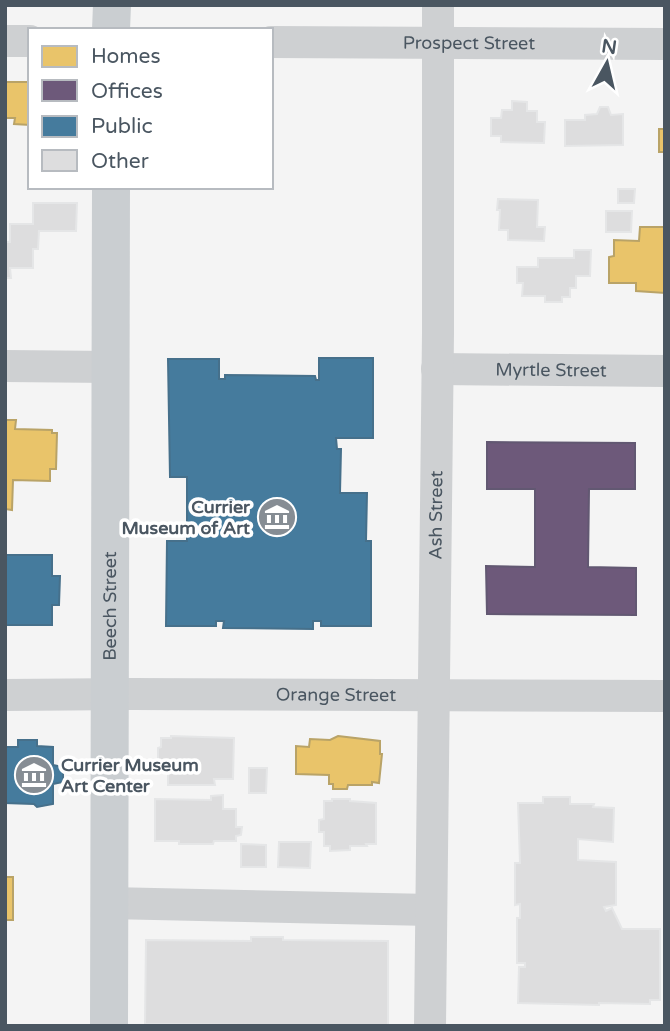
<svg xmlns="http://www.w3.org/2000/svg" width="670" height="1031" viewBox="0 0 670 1031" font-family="'Varela Round',sans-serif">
  <rect width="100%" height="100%" fill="#f4f4f4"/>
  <path fill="#e9c46a" stroke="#b9a367" stroke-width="2" d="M5 82H30V125L14 124 15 118H5Z
    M659 129H665V152H659Z
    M640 227H665V293L636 291V283H609V257L614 256V240L639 241Z
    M5 420H16L15 429 52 430V433H57L56 469H50V481L13 480 12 510 5 509Z
    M338 736 380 741V754H382L379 783 372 782V785H348L347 789H333V784H329V775L296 774V746L309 747 310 739 330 740Z
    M5 877H13V920H5Z"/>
  <path fill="#6d597a" stroke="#625872" stroke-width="2" d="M487 442 635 443V489H589L588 567 636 568V615L487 614 486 566 535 567V489H487Z"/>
  <path fill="#457b9d" stroke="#46708b" stroke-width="2" d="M319 358H373V438H336L337 449H341L340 493H367L366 541H371V626H321V621H313V629L223 628 224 621H216V626H166L167 541H187V477H170L168 359H219V379H225V375L315 376 316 380H319Z
    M5 555H52V576H60L59 605H52V625H5Z
    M18 740H37V746L53 747V765L63 767V782L53 784V804L37 807 34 804 5 803V747H18Z"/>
  <path fill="#ddddde" stroke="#e5e6e7" stroke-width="2" d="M512 101 527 102V111H537V122H545L544 143 501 142V136H491V118H501L502 110H512Z
    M600 107H608L611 115 623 114V145L565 146V120H585V115L597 114Z
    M618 189H635L634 203H618Z
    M498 199 538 200 537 227H545L544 241 508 240V230H499L500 210H497Z
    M33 203H77L76 231H39L38 249H33V268H10L11 278H5V242H10V224H33Z
    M606 211H632L631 232H606Z
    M574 250H591L590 276H576V288H570V297H562V302H545V296H522L523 283H517V267H538V258H574Z
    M171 736 234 738 233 779H214L215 785H168V766L158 767V748L161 747V738H171Z
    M249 768H267L266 793H249Z
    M223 795V809H236V827H242L241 835 236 836V841H214L213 844H179V841H155V799L211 800V796Z
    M543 797H570V804H594L593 807 614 808 613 842 578 839V860L616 862V905L604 907 606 911 612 908 622 929H660V1000H650V1004L599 1003V1005L518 1003 519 967H525V963H517V918H520V904L515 905V863H520L518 803H543Z
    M332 799H350V801L376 803V844H366L367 846H350V850L330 851V846H324V832H319V820L324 819V801H332Z
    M279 842H311L310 868 278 867Z
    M241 844 266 845V867H241Z
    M251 937H283V940L388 941V1026L145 1024 146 940 251 941Z"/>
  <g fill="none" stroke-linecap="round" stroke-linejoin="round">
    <g stroke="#ced0d2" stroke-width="32">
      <path d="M5 41H30"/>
      <path id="s1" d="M271 42 665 44"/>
      <path d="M5 366 111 367"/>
      <path id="s2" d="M437 369 665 371"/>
      <path id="s3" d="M5 695 132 694 665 696"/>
      <path d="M109 903 431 910"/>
      <path id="s4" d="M430 1026 438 333V5"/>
    </g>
    <g stroke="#caced1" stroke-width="38">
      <path d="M111 30 112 5"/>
      <path id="s5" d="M109 1026 111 187"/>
    </g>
  </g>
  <defs>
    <g id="museum-disc" transform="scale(2.0125)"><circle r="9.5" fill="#868d94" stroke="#fff"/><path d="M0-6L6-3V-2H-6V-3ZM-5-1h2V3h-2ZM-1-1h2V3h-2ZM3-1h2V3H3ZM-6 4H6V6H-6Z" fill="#fff"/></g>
  </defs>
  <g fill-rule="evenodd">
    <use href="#museum-disc" x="277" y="517"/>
    <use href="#museum-disc" x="34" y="775"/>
  </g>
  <g text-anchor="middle" stroke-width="7" stroke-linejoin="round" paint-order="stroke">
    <g font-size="18" fill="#4a5661" stroke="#fff">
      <text dy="6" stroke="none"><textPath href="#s1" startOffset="198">Prospect Street</textPath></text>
      <text dy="6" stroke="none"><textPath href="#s2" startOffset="114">Myrtle Street</textPath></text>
      <text dy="6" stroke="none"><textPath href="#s4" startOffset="511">Ash Street</textPath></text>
      <text dy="6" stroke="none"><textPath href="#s5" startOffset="420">Beech Street</textPath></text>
      <text dy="6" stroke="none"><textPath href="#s3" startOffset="331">Orange Street</textPath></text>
    </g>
    <g font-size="18" font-weight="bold" fill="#4a5661" stroke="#fff" text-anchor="end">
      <text x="250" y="513">Currier<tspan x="250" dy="21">Museum of Art</tspan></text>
      <text x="61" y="771" text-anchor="start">Currier Museum<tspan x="61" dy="21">Art Center</tspan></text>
    </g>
  </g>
  <rect width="670" height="1031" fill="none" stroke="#4a5661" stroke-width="14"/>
  <rect x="28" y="28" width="245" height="161" fill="#ffffff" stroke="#b7bbc0" stroke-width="2"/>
  <rect x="42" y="46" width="35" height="21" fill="#e9c46a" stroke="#b7bbc0" stroke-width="2"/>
  <text x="91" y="63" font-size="21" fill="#4a5661">Homes</text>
  <rect x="42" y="80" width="35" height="21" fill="#6d597a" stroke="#b7bbc0" stroke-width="2"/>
  <text x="91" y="98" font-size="21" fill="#4a5661">Offices</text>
  <rect x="42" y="116" width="35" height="21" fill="#457b9d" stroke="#b7bbc0" stroke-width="2"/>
  <text x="91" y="133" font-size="21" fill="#4a5661">Public</text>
  <rect x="42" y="150" width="35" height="21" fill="#ddddde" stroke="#b7bbc0" stroke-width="2"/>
  <text x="91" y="168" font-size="21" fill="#4a5661">Other</text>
  <g transform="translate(607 63) rotate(8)" stroke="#ffffff" stroke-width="5" paint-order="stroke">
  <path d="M0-5L12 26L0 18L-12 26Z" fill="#4a5661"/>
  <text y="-10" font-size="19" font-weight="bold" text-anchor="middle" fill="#4a5661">N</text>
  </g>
</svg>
